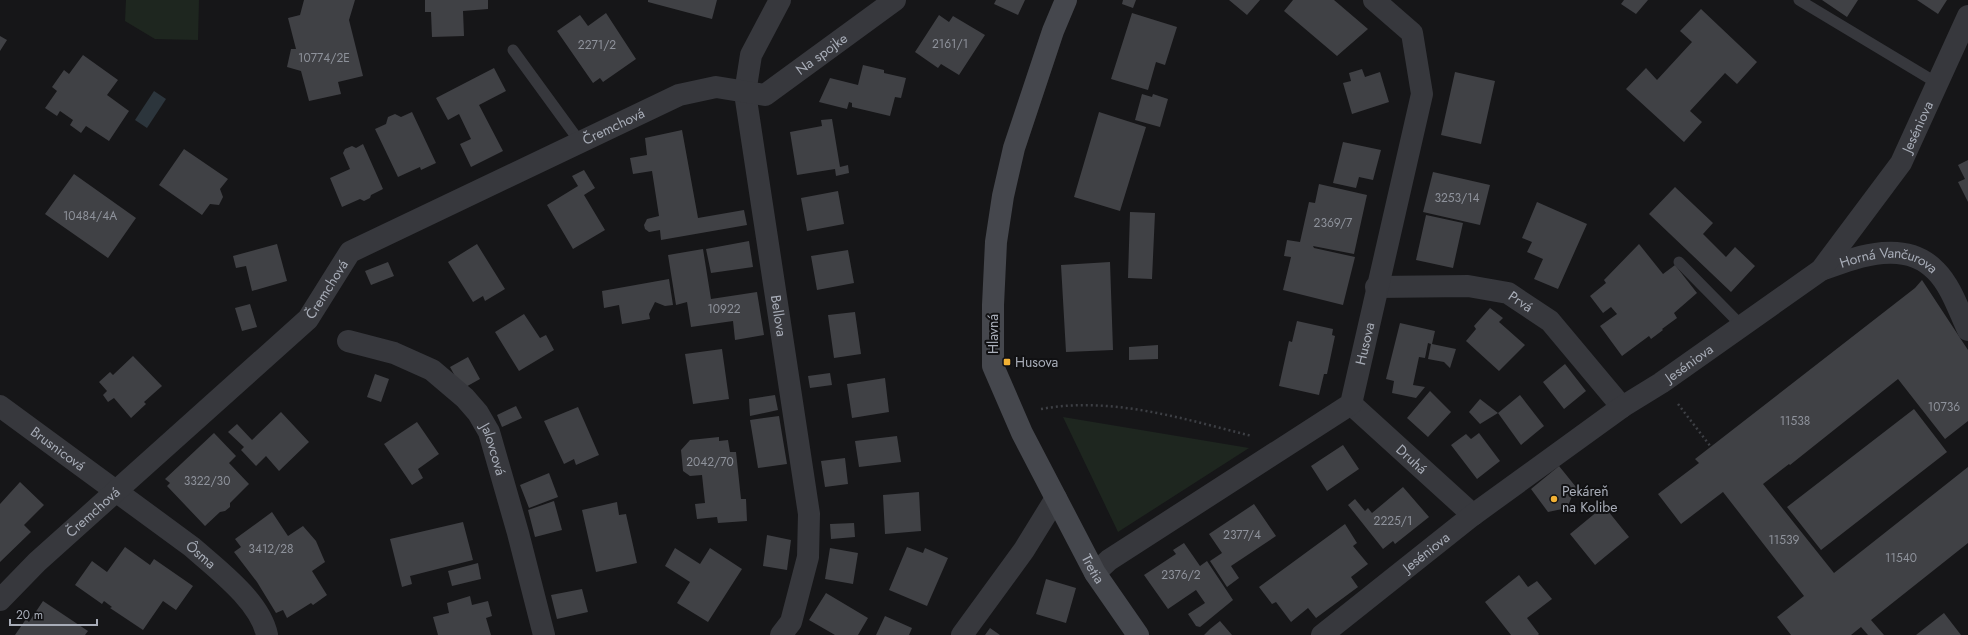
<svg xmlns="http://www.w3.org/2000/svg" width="1968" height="635" viewBox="0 0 1968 635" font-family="Jost,sans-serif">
  <rect width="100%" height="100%" fill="#161618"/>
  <path fill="#1e261f" d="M126 0H199L198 40 155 39 125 21Z
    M1063 417 1249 448 1118 532Z"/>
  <path fill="#2c353c" d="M154 91 166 99 147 128 135 120Z"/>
  <path fill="#404145" d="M304 0H355L349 20 363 76 338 82 341 94 309 101 301 71 287 67 291 49H296L288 18 300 15Z
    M425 0H488V9L463 11 464 36 432 37 431 12H425Z
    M648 0H717L712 19 648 2Z
    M996 0H1025L1018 15 994 4Z
    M1123 0H1136L1133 8 1122 4Z
    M1229 0H1260L1247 15Z
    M1293 0H1334L1368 29 1337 56 1284 11Z
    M1624 0H1648L1636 14 1621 4Z
    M1822 0H1858L1847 17Z
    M1917 0H1947L1938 14Z
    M1701 9 1757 62 1737 84 1725 73 1690 111 1702 122 1684 142 1626 89 1646 68 1657 80 1692 42 1680 31Z
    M606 13 636 59 603 82 600 78 593 83 557 31 580 15 588 26Z
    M1132 13 1177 27 1165 65 1156 62 1148 90 1111 79Z
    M939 15 949 22 953 16 985 35 959 75 941 64 938 68 915 52Z
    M0 36 7 40 0 51Z
    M83 55 118 80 107 95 129 111 109 141 86 126 81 133 70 125 73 120 60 111 57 116 45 108 57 91 52 87 64 70 69 74Z
    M863 65 884 70V73L906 78 901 98 895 97 890 116 852 107V103L849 102 847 109 819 102 830 78 858 85Z
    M494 68 506 91 479 105 503 151 471 167 460 144 471 139 459 114 448 120 436 98Z
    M1362 69 1365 77 1380 72 1389 102 1352 114 1343 83 1351 81 1349 73Z
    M1455 72 1495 81 1481 144 1441 135Z
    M1142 94 1152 97 1153 94 1168 99 1160 127 1135 120Z
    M412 112 436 163 421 170 420 167 398 177 375 129 386 124 388 117 395 114 401 117Z
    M1099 112 1146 127 1120 211 1074 197Z
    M832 119 840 167 848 165 849 173 836 176 835 169 797 175 790 132 822 126 821 120Z
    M682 130 698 218 744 210 747 225 661 240 660 230 649 232 645 229 644 225 647 219 659 216 652 171 633 174 630 158 647 155 645 138Z
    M1343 142 1381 150 1373 180 1359 177 1356 188 1333 183Z
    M363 144 383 189 371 195 370 198 364 201 360 199 342 207 330 178 350 169 343 153 345 149 352 146 356 148Z
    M184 149 228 179 220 189 223 197 219 205 210 204 202 215 159 185Z
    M1968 160V202L1958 182 1965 179 1958 165Z
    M584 170 595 188 584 195 605 230 573 249 547 205 578 186 572 176Z
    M1433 172 1490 185 1480 225 1423 212Z
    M74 174 136 218 108 258 45 214Z
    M1319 184 1367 195 1354 254 1313 246 1314 248 1355 257 1343 305 1283 290 1291 257 1284 256 1287 240 1300 242 1309 202 1315 203Z
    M1675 187 1713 223 1703 234 1726 257 1735 247 1755 266 1731 292 1649 214Z
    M838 191 844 224 807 231 801 198Z
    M1537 202 1587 224 1558 289 1534 279 1543 259 1527 252 1532 242 1522 238Z
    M1130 212 1155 213 1152 279 1128 278Z
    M1426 215 1463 223 1453 268 1416 260Z
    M749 241 753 267 711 273 706 249Z
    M277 244 287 281 252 291 246 266 236 268 233 256Z
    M477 244 505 289 485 301 483 296 473 302 448 262Z
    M1639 244 1663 274 1675 265 1697 293 1674 313 1677 318 1662 329 1663 330 1651 339 1649 336 1622 356 1600 326 1617 314 1611 307 1603 313 1590 296 1606 283 1604 280Z
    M703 249 711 299 757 292 764 335 735 340 733 321 691 327 687 302 676 305 668 255Z
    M848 250 854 283 817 290 811 256Z
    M388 262 394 276 371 285 365 271Z
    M1110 262 1113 350 1066 352 1061 265Z
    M669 279 673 305 665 306 655 302 649 314 650 319 622 324 619 305 604 308 602 291Z
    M1922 280 1968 350V421L1945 439 1898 379 1790 465 1789 464 1763 484 1834 573 1968 467V543L1871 620 1884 635H1868L1861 627 1851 635H1791L1777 617 1804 596 1723 492 1681 524 1658 494 1699 463 1695 459 1915 288Z
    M250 304 257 327 242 331 235 308Z
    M1490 308 1503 318 1499 322 1525 345 1499 371 1466 341 1476 329 1474 326Z
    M855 312 861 354 834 358 828 315Z
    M524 314 540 338 546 335 554 350 519 371 495 332Z
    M1297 321 1333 329 1332 335 1335 336 1327 374H1324L1319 395 1279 386 1289 341 1292 342Z
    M1400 323 1435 331 1432 344 1456 349 1450 368 1444 362 1428 359 1431 344 1428 343 1425 358 1419 357 1413 385 1425 387 1416 398 1392 393 1394 381 1386 379Z
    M1158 345V359L1129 360V347Z
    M722 349 729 399 693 404 685 354Z
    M133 356 162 386 144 402 146 404 131 418 114 398 108 402 103 395 107 391 99 382 110 372 113 375Z
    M468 357 480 379 462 389 450 367Z
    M1565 364 1586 391 1564 409 1543 382Z
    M830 373 832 385 810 388 808 376Z
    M375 374 389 379 381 402 367 397Z
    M885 378 889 412 852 418 847 384Z
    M1430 391 1451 412 1428 437 1407 418Z
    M775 395 778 410 750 416 749 399Z
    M1520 395 1544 426 1521 445 1498 413Z
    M1480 399 1498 413 1480 424 1469 412Z
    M516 406 522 418 502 427 497 415Z
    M578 407 599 455 576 465 574 459 564 464 544 421Z
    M1914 409 1947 452 1821 550 1787 507Z
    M281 412 309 442 279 471 266 456 256 466 241 450 244 447 228 432 237 424 252 440Z
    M779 416 787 464 758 468 750 420Z
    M417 422 439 454 418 469 423 478 412 485 384 444Z
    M214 433 236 456 229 463 249 484 230 503V507L225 511 220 512 205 526 167 486 170 483 165 479Z
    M1479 433 1500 461 1477 479 1451 445 1466 434 1471 439Z
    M897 436 901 462 859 467 855 441Z
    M719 437V441L728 440 730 452H736L741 499H746L747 521 718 523 717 517 697 519 695 504 705 503 702 475 690 476 683 471 681 450 690 440Z
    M1343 445 1359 469 1327 491 1311 466Z
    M845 458 848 484 825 487 821 461Z
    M1559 466 1576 487 1567 508 1548 512 1531 489Z
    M549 473 558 497 529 508 520 485Z
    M20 482 44 505 24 525 31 532 0 562V504Z
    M1403 487 1429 517 1395 544 1393 541 1383 549 1348 505 1355 499 1365 511 1368 508 1372 513Z
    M919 492 921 531 885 534 883 495Z
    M554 501 562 530 535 537 528 510Z
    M617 502 619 515 626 514 637 563 596 572 582 510Z
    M1254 504 1276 536 1231 566 1239 578 1227 587 1210 561 1222 553 1209 534Z
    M1604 506 1629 537 1595 565 1570 534Z
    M272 512 288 536 303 526 316 541 325 562 312 571 327 595 313 605 311 603 287 618 283 610 276 613 257 582 234 552 241 547 235 539Z
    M463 522 473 560 410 576 412 584 402 587 390 539Z
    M854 523 855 537 831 539 830 524Z
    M1345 524 1357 543 1353 546 1368 564 1351 577 1358 587 1316 618 1308 608 1291 622 1276 602 1272 604 1259 587Z
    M767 535 791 540 787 570 763 566Z
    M1184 543 1200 566 1207 561 1233 600 1200 627 1196 626 1188 614 1205 603 1196 590 1168 609 1144 575 1176 554 1173 550Z
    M125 547 150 565 154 559 193 586 176 610 163 601 143 630 110 608 112 607 104 601 102 604 75 585 92 561 107 572Z
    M907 547 923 553 925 548 948 558 927 606 889 590Z
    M675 548 700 564 710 548 742 569 708 622 677 603 690 582 665 566Z
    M830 548 858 553 853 584 825 579Z
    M478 563 481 579 452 586 448 571Z
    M1519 575 1528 587 1537 581 1552 599 1527 618 1539 634 1538 635H1511L1485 602Z
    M1046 579 1076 588 1066 623 1036 614Z
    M582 589 588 612 557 619 551 595Z
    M826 593 868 618 858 635H835L809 620Z
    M470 596 472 605 488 601 492 616 486 618 491 635H438L433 617 449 613 447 603Z
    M43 601 88 631 85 635H15L26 619 29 622Z
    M1944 613 1961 635H1916Z
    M885 616 912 628 909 635H876Z
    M1220 621 1232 635H1204L1210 629Z
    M990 628 1000 635H985Z"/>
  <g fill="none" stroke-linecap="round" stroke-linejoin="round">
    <path stroke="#3d3f44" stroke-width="2.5" stroke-dasharray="2 3" stroke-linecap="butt" d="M1678 404 1711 447
      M1041 409C1112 396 1184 419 1252 436"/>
    <path stroke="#37383d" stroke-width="11" d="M1799 0 1937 83
      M513 50 580 142
      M1679 262 1741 325"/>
    <g stroke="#37383d" stroke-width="22">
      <path id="s1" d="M780 0 751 55 745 93 809 514 808 557 791 622 781 635"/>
      <path id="s2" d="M1821 270C1857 257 1905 238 1936 271 1951 286 1959 311 1968 330"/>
      <path id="s3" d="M1376 287 1468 286 1508 293 1550 321 1622 407"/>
      <path id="s4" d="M348 341 394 353 432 370 465 398 478 413 489 432 518 533 544 635"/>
      <path id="s5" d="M1351 404 1473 515"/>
      <path id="s6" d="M0 406 192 547C217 569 260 601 267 635"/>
      <path id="s7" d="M1095 573 1109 560 1351 404 1422 94 1412 33 1374 0"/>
      <path id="s8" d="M0 600 37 562 308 319 350 252 679 95 716 87 765 95 895 0"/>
      <path d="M962 635 1024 550 1056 498"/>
      <path id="s9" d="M1322 635 1473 515 1622 407 1661 383 1821 270 1901 163 1968 16"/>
    </g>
    <path stroke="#45474d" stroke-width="22" id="s10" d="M1066 0 1053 31 1014 148 1003 196 996 242 993 305V366L1022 433 1095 573 1138 635"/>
  </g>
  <g fill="#f2b134" stroke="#111113" stroke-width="1.5">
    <rect x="1003" y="358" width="8" height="8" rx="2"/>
    <circle cx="1554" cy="499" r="4"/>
  </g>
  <g text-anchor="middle" stroke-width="4" stroke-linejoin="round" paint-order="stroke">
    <g font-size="12" fill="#8e929b">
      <text x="950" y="48">2161/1</text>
      <text x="597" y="49">2271/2</text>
      <text x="324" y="62">10774/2E</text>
      <text x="1457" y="202">3253/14</text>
      <text x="90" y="220">10484/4A</text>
      <text x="1333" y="227">2369/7</text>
      <text x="724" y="313">10922</text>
      <text x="1944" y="411">10736</text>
      <text x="1795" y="425">11538</text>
      <text x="710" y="466">2042/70</text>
      <text x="207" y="485">3322/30</text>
      <text x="1393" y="525">2225/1</text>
      <text x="1242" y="539">2377/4</text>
      <text x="1784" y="544">11539</text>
      <text x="271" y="553">3412/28</text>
      <text x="1901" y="562">11540</text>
      <text x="1181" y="579">2376/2</text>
    </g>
    <g font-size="14" fill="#a8adb8" stroke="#111113">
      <text dy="5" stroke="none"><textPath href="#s8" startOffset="1018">Na spojke</textPath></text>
      <text dy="5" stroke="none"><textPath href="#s8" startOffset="788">Čremchová</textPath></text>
      <text dy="5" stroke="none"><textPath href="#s9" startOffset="792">Jeséniova</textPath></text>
      <text dy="5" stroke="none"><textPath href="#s2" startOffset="71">Horná Vančurova</textPath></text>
      <text dy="5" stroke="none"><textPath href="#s8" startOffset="452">Čremchová</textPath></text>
      <text dy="5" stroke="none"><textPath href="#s3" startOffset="148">Prvá</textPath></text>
      <text dy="5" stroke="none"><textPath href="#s1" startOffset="326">Bellova</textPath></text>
      <text transform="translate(993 334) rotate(-90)" y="5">Hlavná</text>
      <text dy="5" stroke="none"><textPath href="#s7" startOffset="369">Husova</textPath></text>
      <text dy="5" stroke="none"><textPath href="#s9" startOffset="457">Jeséniova</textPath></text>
      <text dy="5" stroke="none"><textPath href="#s6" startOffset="72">Brusnicová</textPath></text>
      <text dy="5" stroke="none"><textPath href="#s4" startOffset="192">Jalovcová</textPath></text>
      <text dy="5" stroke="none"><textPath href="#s5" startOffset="82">Druhá</textPath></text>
      <text dy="5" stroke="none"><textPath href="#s8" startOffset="128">Čremchová</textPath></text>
      <text dy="5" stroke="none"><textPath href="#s9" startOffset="133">Jeséniova</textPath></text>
      <text dy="5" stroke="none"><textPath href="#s6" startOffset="250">Ôsma</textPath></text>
      <text dy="5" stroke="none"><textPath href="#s10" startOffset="603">Tretia</textPath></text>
    </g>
    <g font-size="14" fill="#a8adb8" stroke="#111113" text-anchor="start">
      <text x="1015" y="367">Husova</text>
      <text x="1562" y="496">Pekáreň<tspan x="1562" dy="16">na Kolibe</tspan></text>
    </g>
  </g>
  <path d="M10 619v6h87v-6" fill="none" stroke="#a8adb8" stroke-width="2"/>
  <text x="16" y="619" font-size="12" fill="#a8adb8" stroke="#111113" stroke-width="3" paint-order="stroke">20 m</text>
</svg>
